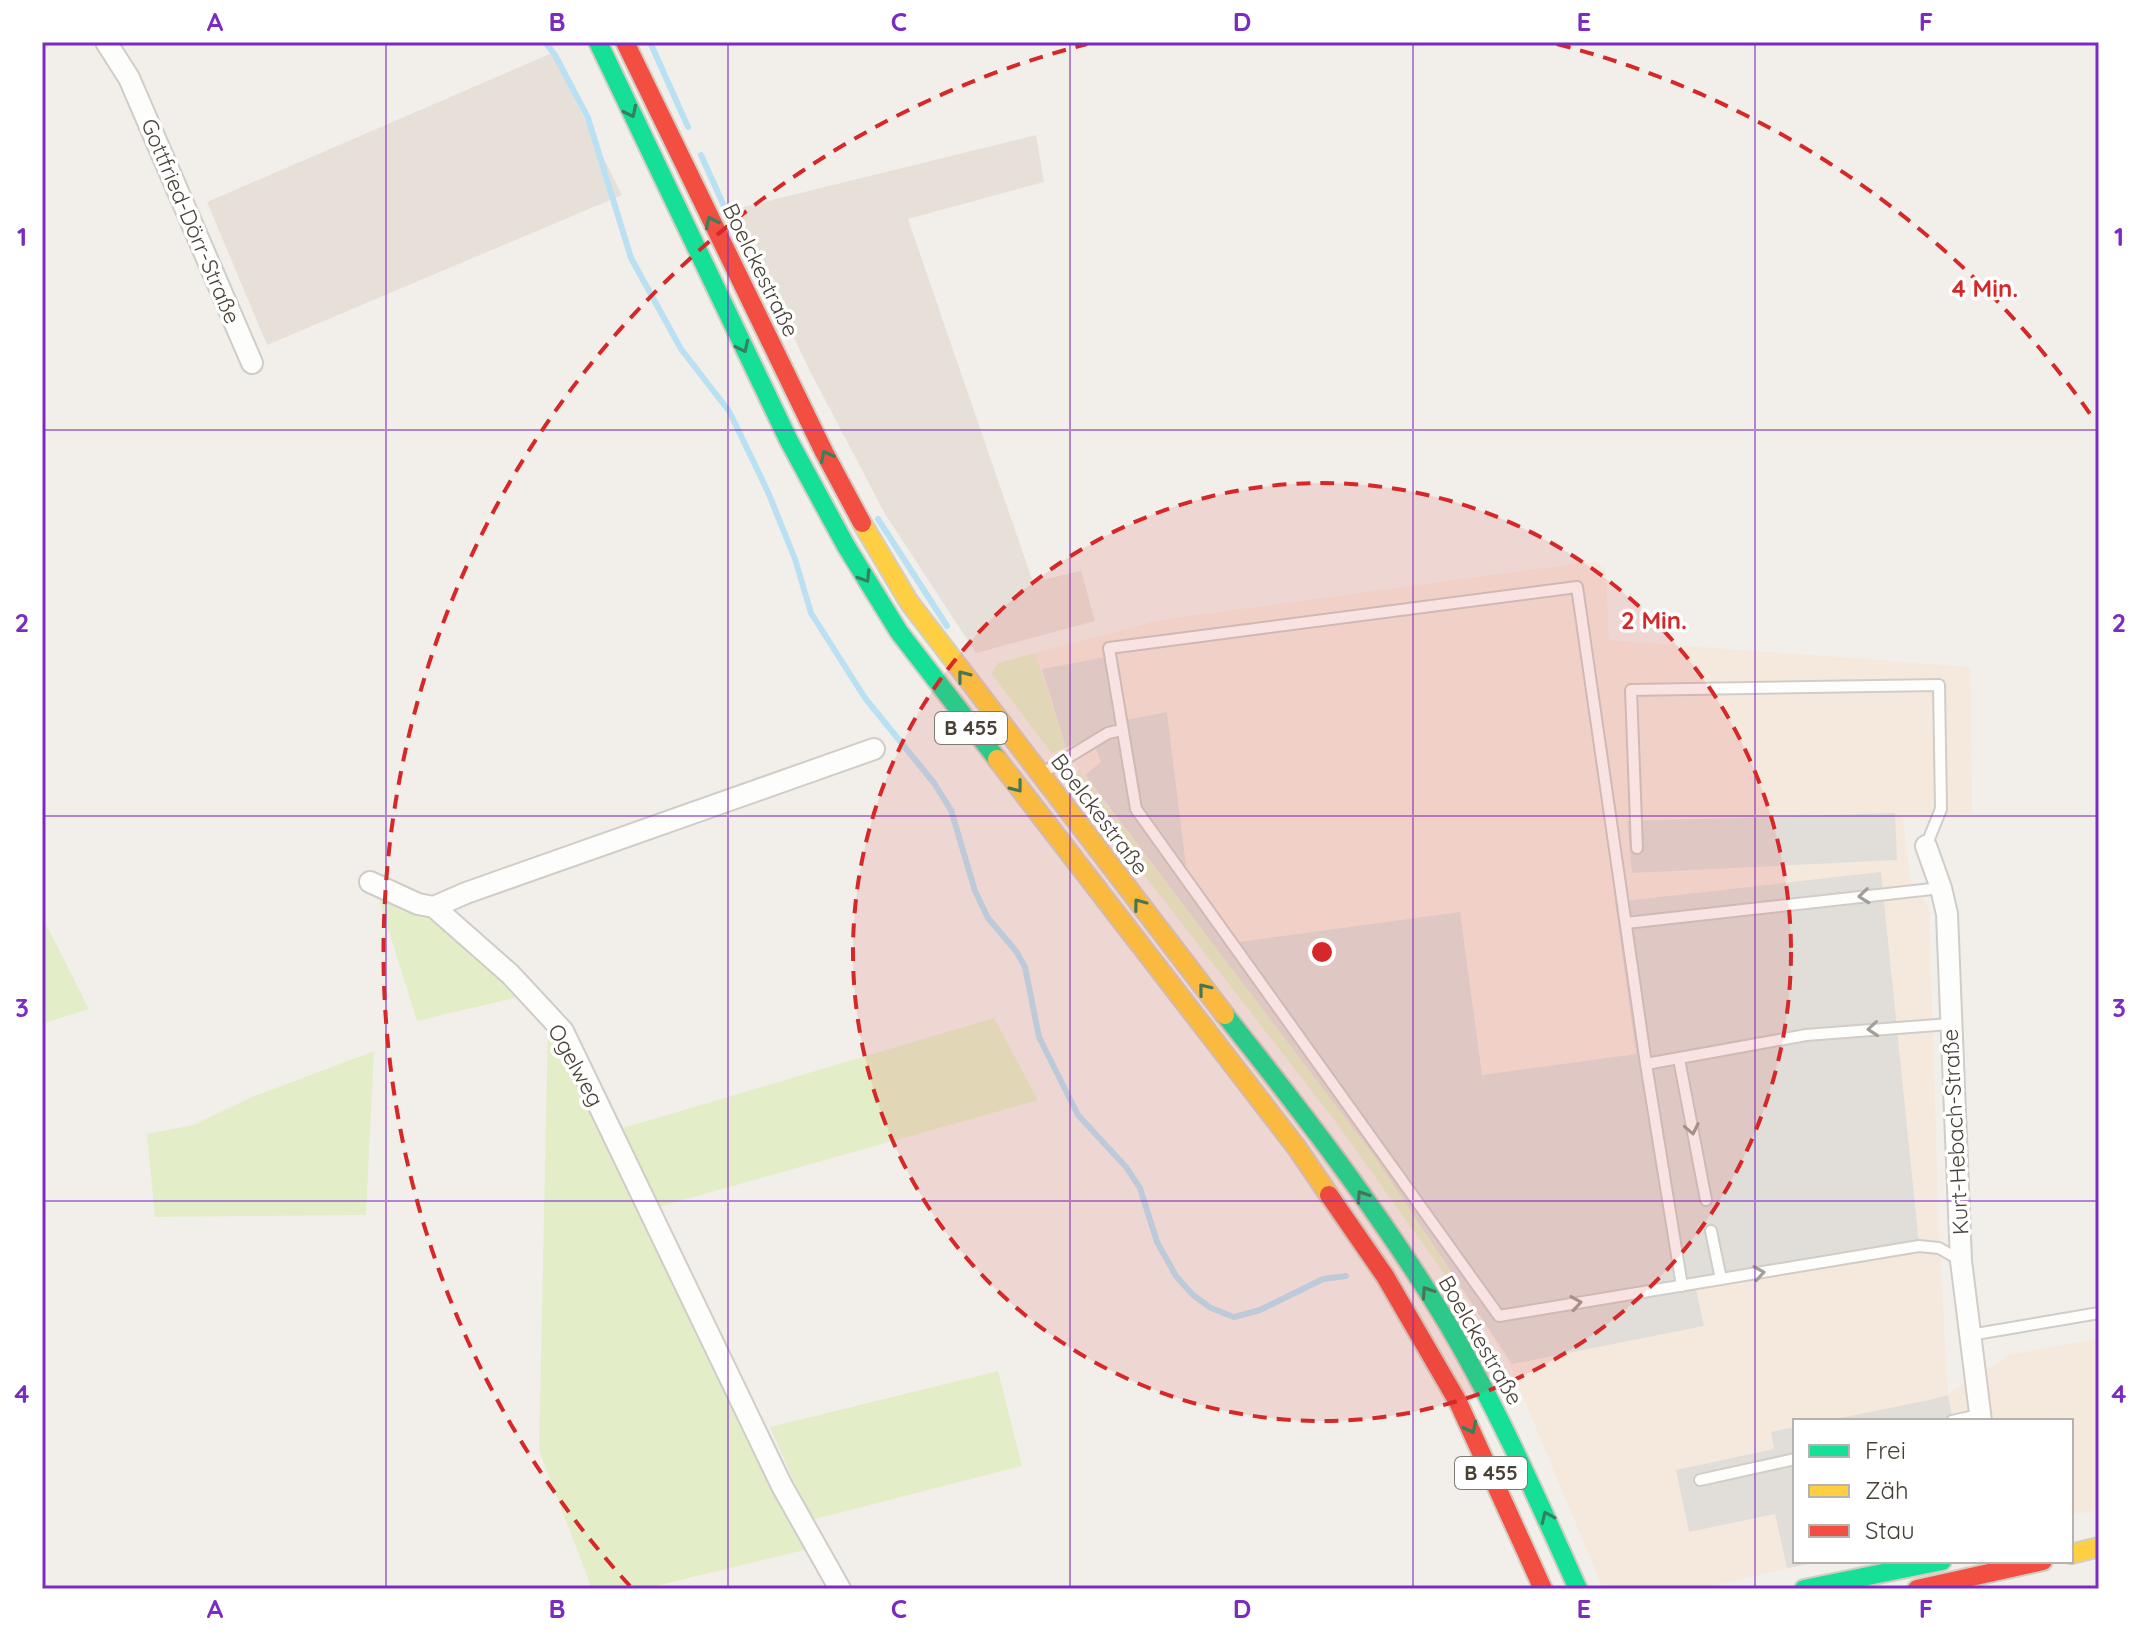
<svg xmlns="http://www.w3.org/2000/svg" width="2141" height="1631" viewBox="0 0 2141 1631" font-family="Quicksand,sans-serif">
  <rect width="100%" height="100%" fill="#f2efeb"/>
  <path fill="#e7e0d8" d="M552 53 622 195 267 345 207 202Z
    M1036 135 1044 182 908 219 1033 582 1081 571 1095 621 976 653 885 514 811 373 732 210Z"/>
  <path fill="#f5e9dd" d="M1595 561 1606 570 1609 640 1971 667 1972 814 1903 818 1910 877 1929 908 1939 1231 1948 1394 2009 1355 2099 1338V1510L2071 1515V1421H1795V1561H1822L1698 1589H1603L1510 1366 1367 1142 1079 770 1066 747 1035 653 1160 620Z"/>
  <path fill="#e3eec9" d="M1035 653 1066 747 1052 754 991 673 998 663Z
    M1079 770 1367 1142 1457 1283 1453 1286 1335 1121 1072 782 1070 778Z
    M377 893 437 921 514 990V998L417 1021Z
    M42 916 89 1009 42 1024Z
    M994 1018 1038 1100 658 1207 623 1128Z
    M548 1023 634 1202 809 1549 643 1589H592L539 1450Z
    M374 1051 366 1215 155 1217 147 1134 193 1125 252 1097Z
    M998 1371 1022 1466 811 1520 770 1427Z"/>
  <path fill="#e1deda" d="M1111 656 1121 721 1167 712 1188 882 1232 943 1460 912 1482 1075 1636 1054 1615 902 1881 872 1919 1244 1696 1289 1704 1326 1512 1364 1375 1157 1085 775 1101 762 1092 739 1066 747 1042 669Z
    M1895 813 1897 860 1632 873 1627 821Z
    M1948 1395 1953 1421H1826L1929 1400Z
    M1795 1427V1561H1822L1787 1568 1775 1514 1689 1532 1676 1470 1774 1449 1771 1432Z"/>
  <g fill="none" stroke-linecap="round" stroke-linejoin="round">
    <path stroke="#b9e1f3" stroke-width="6" d="M545 42 555 55 588 118 631 258 681 349 729 411 768 492 795 559 811 613 865 698 934 783 951 810 975 891 988 918 1016 951 1025 967 1039 1037 1078 1115 1126 1167 1140 1188 1157 1242 1176 1276 1193 1295 1211 1308 1234 1317 1260 1310 1323 1279 1346 1276
      M650 42 688 127
      M701 155 742 246
      M878 519 947 626"/>
    <g stroke="#d0cdc8" stroke-width="14">
      <path id="lane" d="M1044 772 1108 733 1122 730
        M1637 848 1631 690 1939 685 1941 809 1926 846
        M1626 923 1941 888
        M1679 1059 1706 1200
        M1646 1064 1806 1035 1950 1024
        M1711 1231 1721 1279
        M1682 1286 1646 1064 1577 587 1109 648 1136 809 1499 1316 1919 1246 1939 1248 1960 1260
        M1970 1335 2099 1313
        M1952 1421 1979 1415
        M1700 1480 1795 1459"/>
    </g>
    <g stroke="#d0cdc8" stroke-width="24">
      <path id="street" d="M106 42 129 78 252 363
        M1926 846 1941 888 1947 914 1961 1261 1981 1421
        M370 882 418 904 434 907
        M840 1589 782 1486 563 1031 510 974 434 907 466 893 874 749"/>
    </g>
    <g stroke="#d3cdc3" stroke-width="22">
      <path id="fast" d="M598 42 789 441 846 546 899 632 997 759
        M1225 1015C1303 1113 1381 1214 1446 1321 1497 1407 1537 1498 1578 1589
        M1804 1589 1942 1561"/>
    </g>
    <g stroke="#d3cdc3" stroke-width="22">
      <path id="slow" d="M862 523 909 602 1225 1015
        M997 759 1297 1148 1329 1195
        M2071 1554 2099 1547"/>
    </g>
    <g stroke="#d3cdc3" stroke-width="22">
      <path id="jam" d="M625 42 824 452 862 523
        M1329 1195 1385 1276 1458 1402 1543 1589
        M1917 1589 2043 1561"/>
    </g>
    <use href="#lane" stroke="#fdfdfc" stroke-width="10"/>
    <use href="#street" stroke="#fdfdfc" stroke-width="20"/>
    <use href="#fast" stroke="#16e098" stroke-width="18"/>
    <use href="#slow" stroke="#ffcf43" stroke-width="18"/>
    <use href="#jam" stroke="#f24e42" stroke-width="18"/>
  </g>
  <defs><path id="oneway-chevron" d="M-2-3.5L2.5 0L-2 3.5" fill="none" stroke-width="1.6" stroke-linecap="round" stroke-linejoin="round" transform="scale(2)"/></defs>
  <g stroke="#35805d">
    <use href="#oneway-chevron" transform="translate(631 112) rotate(64)"/>
    <use href="#oneway-chevron" transform="translate(711 222) rotate(-116)"/>
    <use href="#oneway-chevron" transform="translate(743 347) rotate(64)"/>
    <use href="#oneway-chevron" transform="translate(826 456) rotate(-117)"/>
    <use href="#oneway-chevron" transform="translate(865 577) rotate(58)"/>
    <use href="#oneway-chevron" transform="translate(963 676) rotate(-128)"/>
    <use href="#oneway-chevron" transform="translate(1017 787) rotate(52)"/>
    <use href="#oneway-chevron" transform="translate(1139 904) rotate(-127)"/>
    <use href="#oneway-chevron" transform="translate(1204 989) rotate(-129)"/>
    <use href="#oneway-chevron" transform="translate(1362 1196) rotate(-124)"/>
    <use href="#oneway-chevron" transform="translate(1427 1292) rotate(-124)"/>
    <use href="#oneway-chevron" transform="translate(1471 1428) rotate(64)"/>
    <use href="#oneway-chevron" transform="translate(1547 1517) rotate(-114)"/>
  </g>
  <g stroke="#a39e99">
    <use href="#oneway-chevron" transform="translate(1864 896) rotate(174)"/>
    <use href="#oneway-chevron" transform="translate(1873 1029) rotate(175)"/>
    <use href="#oneway-chevron" transform="translate(1692 1129) rotate(79)"/>
    <use href="#oneway-chevron" transform="translate(1759 1273) rotate(-9)"/>
    <use href="#oneway-chevron" transform="translate(1576 1303) rotate(-9)"/>
  </g>
  <path fill="none" stroke="#7b2cbf" stroke-width="2" stroke-opacity="0.55" d="M386 42V1589M728 42V1589M1070 42V1589M1413 42V1589M1755 42V1589M42 430H2099M42 816H2099M42 1201H2099"/>
  <circle cx="1322" cy="952" r="469" fill="#d62828" fill-opacity=".12"/>
  <g fill="none" stroke="#d62828" stroke-width="4" stroke-dasharray="14 10">
    <circle cx="1322" cy="952" r="469"/>
    <path d="M630 1586A938 938 0 0 1 1087 44M1557 44A938 938 0 0 1 2095 421"/>
  </g>
  <g text-anchor="middle" stroke-width="7" stroke-linejoin="round" paint-order="stroke">
    <g fill="#fff" stroke="#807972" stroke-width="2">
      <rect x="935" y="712" width="72" height="32" rx="6"/>
      <rect x="1455" y="1457" width="72" height="32" rx="6"/>
    </g>
    <g font-size="20" font-weight="bold" fill="#494036">
      <text x="971" y="735">B 455</text>
      <text x="1491" y="1480">B 455</text>
    </g>
    <g font-size="22" fill="#494036" stroke="#fff">
      <text transform="translate(191 221) rotate(67)" y="8">Gottfried-Dörr-Straße</text>
      <text transform="translate(761 270) rotate(64)" y="8">Boelckestraße</text>
      <text transform="translate(1100 814) rotate(53)" y="8">Boelckestraße</text>
      <text transform="translate(576 1065) rotate(61)" y="8">Ogelweg</text>
      <text transform="translate(1955 1132) rotate(-93)" y="8">Kurt-Hebach-Straße</text>
      <text transform="translate(1481 1340) rotate(60)" y="8">Boelckestraße</text>
    </g>
  </g>
  <circle cx="1322" cy="952" r="12" fill="#d62828" stroke="#fff" stroke-width="4"/>
  <g font-size="24" text-anchor="middle" font-weight="bold" fill="#d62828" stroke="#fff" stroke-width="7" stroke-linejoin="round" paint-order="stroke">
    <text x="1985" y="297">4 Min.</text>
    <text x="1654" y="629">2 Min.</text>
  </g>
  <rect width="2141" height="1631" fill="none" stroke="#ffffff" stroke-width="88"/>
  <rect x="1793" y="1419" width="280" height="144" fill="#ffffff" stroke="#b6b3af" stroke-width="2"/>
  <rect x="1809" y="1445" width="40" height="12" fill="#16e098" stroke="#b6b3af" stroke-width="2"/>
  <text x="1865" y="1459" font-size="24" fill="#494036">Frei</text>
  <rect x="1809" y="1485" width="40" height="12" fill="#ffcf43" stroke="#b6b3af" stroke-width="2"/>
  <text x="1865" y="1499" font-size="24" fill="#494036">Zäh</text>
  <rect x="1809" y="1525" width="40" height="12" fill="#f24e42" stroke="#b6b3af" stroke-width="2"/>
  <text x="1865" y="1539" font-size="24" fill="#494036">Stau</text>
  <rect x="44" y="44" width="2053" height="1543" fill="none" stroke="#7b2cbf" stroke-width="3"/>
  <g font-size="26" text-anchor="middle" font-weight="bold" fill="#7b2cbf">
    <text x="215" y="31">A</text>
    <text x="557" y="31">B</text>
    <text x="899" y="31">C</text>
    <text x="1242" y="31">D</text>
    <text x="1584" y="31">E</text>
    <text x="1926" y="31">F</text>
    <text x="22" y="246">1</text>
    <text x="2119" y="246">1</text>
    <text x="22" y="632">2</text>
    <text x="2119" y="632">2</text>
    <text x="22" y="1017">3</text>
    <text x="2119" y="1017">3</text>
    <text x="22" y="1403">4</text>
    <text x="2119" y="1403">4</text>
    <text x="215" y="1618">A</text>
    <text x="557" y="1618">B</text>
    <text x="899" y="1618">C</text>
    <text x="1242" y="1618">D</text>
    <text x="1584" y="1618">E</text>
    <text x="1926" y="1618">F</text>
  </g>
</svg>
